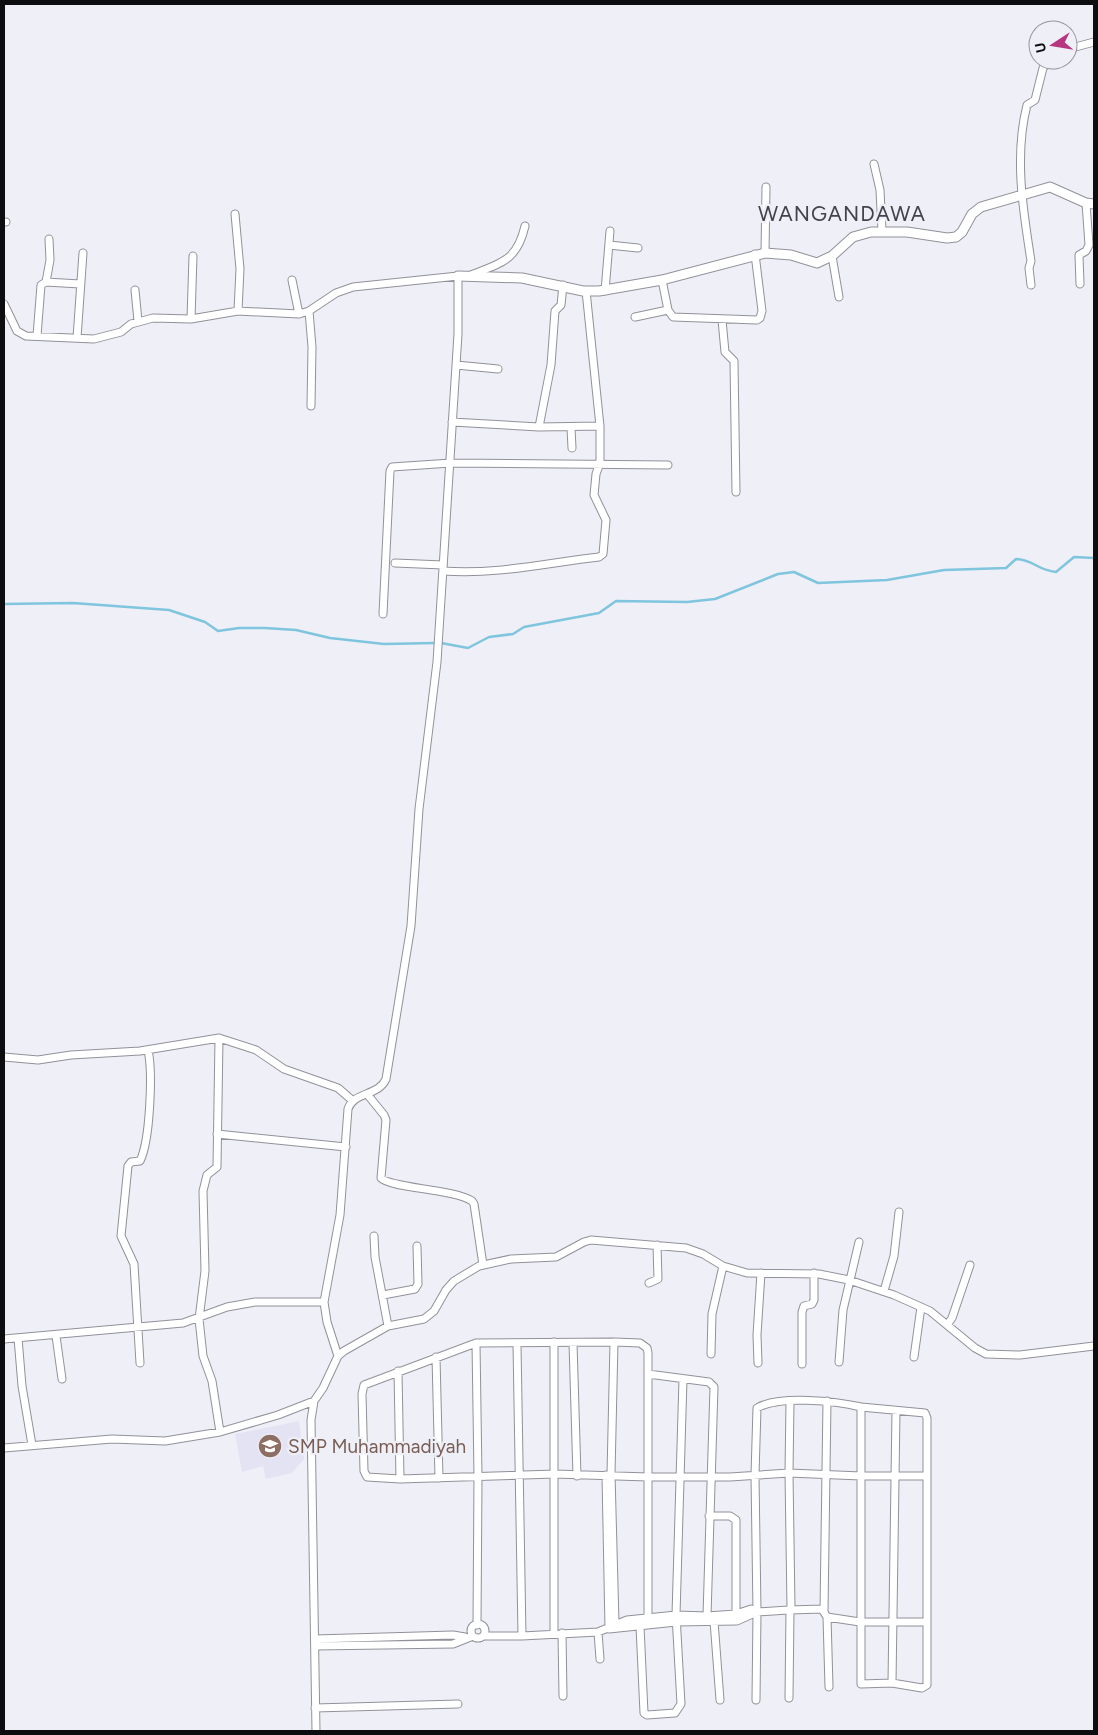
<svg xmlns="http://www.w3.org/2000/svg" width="1098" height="1735" viewBox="0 0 1098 1735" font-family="Figtree,sans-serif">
  <rect width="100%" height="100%" fill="#efeff8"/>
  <path fill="#e3e3f3" d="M299 1421 304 1459 292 1473 266 1479 263 1466 242 1472 235 1434Z"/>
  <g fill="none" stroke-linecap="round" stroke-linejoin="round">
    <path stroke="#7fc5dd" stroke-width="2.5" d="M4 604 73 603 169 610 205 622 218 631 239 628H265L296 630 330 638 384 644 435 643
      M441 643 468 648 489 637 513 634 524 627 599 613 616 601 687 602 715 599 778 574 794 572 818 583 887 580 944 570 1006 568 1016 559C1034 560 1037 570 1056 572L1074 557 1094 558"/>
    <g stroke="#919199" stroke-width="9">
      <path id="street" d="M1068 49 1094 42
        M874 164 880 190 882 231
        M235 214 240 269 238 311
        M4 222H6
        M609 245 638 248
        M765 253 766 187
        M832 256 839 297
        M471 275C501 263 517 261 525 226
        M292 280 299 314
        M662 280 668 310 673 317 757 320 760 318 762 311 755 254
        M46 282 80 284
        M1080 284 1079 255 1086 251 1089 245 1086 203
        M1031 285 1029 268 1031 261C1023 210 1014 156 1027 105L1035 100 1043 68 1050 60
        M135 290 138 321
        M605 291 610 231
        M4 304 17 331 26 336 94 339 121 332 131 324 153 318 191 319 238 311 299 314 309 311 336 293 353 287 458 276V334L437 662 419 809 411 926 386 1079C379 1096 353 1092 348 1109L340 1215 324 1302 327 1322 338 1356
        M309 311 312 347 311 406
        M635 317 668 310
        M191 319 193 256
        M722 320 725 352 734 361 736 492
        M37 336 41 285 46 282 50 260 49 239
        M77 338 83 253
        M456 365 498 369
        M452 422 539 427 600 426
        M539 427 551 365 555 311 561 305 563 285
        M571 428 572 448
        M395 563 443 565
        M443 571C496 575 546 563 599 557L603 554 606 520 594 495 596 474 600 463V426L586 291
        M383 614 390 471 392 467 451 463 668 465
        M219 1038 217 1167 207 1175 203 1191 205 1271 199 1319 203 1356 212 1381 220 1432
        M4 1057 38 1060 71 1055 140 1051 219 1038 256 1050 284 1069 338 1088 353 1101
        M367 1094 384 1115 386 1120 381 1178C390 1188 454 1189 472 1201L474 1204 483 1265
        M217 1134 346 1147
        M374 1236 375 1257 388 1326
        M649 1283 658 1279 657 1245
        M884 1291 894 1256 899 1212
        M383 1295 415 1289 418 1284 417 1246
        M947 1325 952 1318 970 1265
        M56 1336 62 1379
        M18 1338 22 1386 32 1445
        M4 1339 183 1323 227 1307 255 1302H324
        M554 1342V1634
        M476 1343 364 1385 362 1394 364 1471 367 1477 400 1479 555 1474 648 1477H730L789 1473 861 1476V1407C836 1401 779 1395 757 1408L755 1475 757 1612 788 1610 791 1608 789 1473 790 1401
        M573 1343 577 1476
        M517 1344 522 1636
        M711 1354 712 1314 723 1266
        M436 1357 439 1478
        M914 1357 921 1307
        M839 1362 843 1310 859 1242
        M140 1363 134 1264 121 1236 128 1166 131 1162 140 1161C150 1141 153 1073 148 1050
        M758 1363 757 1335 761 1273
        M802 1364V1312L804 1306 812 1304 814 1300V1273
        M398 1371 400 1479
        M861 1407 925 1413 927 1418V1685L922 1688 892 1683 861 1684V1476H926
        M4 1448 112 1439 165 1441 220 1432 278 1415 314 1401
        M606 1475 609 1629 676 1622 737 1621 757 1612 756 1700
        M824 1611 827 1401
        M707 1616 736 1614V1520L730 1516H709
        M827 1617 829 1687
        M737 1618 736 1614 751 1609
        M714 1621 720 1700
        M615 1623 611 1474 614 1342 640 1343 647 1348 648 1353V1625
        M471 1631a7 7 0 1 1 14 0a7 7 0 1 1-14 0Z
        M477 1625 478 1477 476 1343 614 1342
        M640 1626 644 1713 647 1715 675 1713 681 1704 676 1615 683 1379
        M598 1632 600 1659
        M562 1633 563 1696
        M483 1636H522L598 1632 627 1620 676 1615 707 1616 714 1387 709 1382 648 1374
        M315 1639 453 1635 465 1637
        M315 1646 453 1644 473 1636
        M892 1683 896 1411
        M789 1698 790 1610 822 1609 827 1617 860 1622H926
        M315 1708 458 1704
        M316 1731 311 1420 314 1401 323 1388 338 1356 344 1351 388 1326 424 1319 434 1311 446 1290 454 1281 479 1266 511 1259 556 1257 584 1242 591 1240 686 1248 703 1254 723 1266 747 1273 819 1274 849 1280 894 1295 930 1311 975 1348 986 1354 1020 1355 1094 1346"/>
    </g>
    <g stroke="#919199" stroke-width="11">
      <path id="secondary" d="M458 276 522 278 583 291H599L662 280 765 253 791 255 817 263 832 256 853 237 871 232H907L947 238 956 237 962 232 972 214 981 207 1050 187 1086 203 1094 204"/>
    </g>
    <use href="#street" stroke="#fff" stroke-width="7"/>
    <use href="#secondary" stroke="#fff" stroke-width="9"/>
  </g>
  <defs>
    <g id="school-disc" transform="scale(1.25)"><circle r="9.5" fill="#8d6e63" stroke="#efeff8"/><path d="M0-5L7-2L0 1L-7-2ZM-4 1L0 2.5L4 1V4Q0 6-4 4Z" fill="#fff"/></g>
  </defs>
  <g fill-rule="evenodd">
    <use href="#school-disc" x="270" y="1446"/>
  </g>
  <g text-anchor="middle" stroke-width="4.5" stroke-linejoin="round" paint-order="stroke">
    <g font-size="19" fill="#785e54" stroke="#efeff8" text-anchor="start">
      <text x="288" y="1453">SMP Muhammadiyah</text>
    </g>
    <g font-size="21" letter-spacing="1" fill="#43434a" stroke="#efeff8">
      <text x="842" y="221">WANGANDAWA</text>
    </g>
  </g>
  <rect width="1098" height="1735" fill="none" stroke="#0d0d10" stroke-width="10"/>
  <g transform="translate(1053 45) rotate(258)"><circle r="24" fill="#efeff8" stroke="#95959b"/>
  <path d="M0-4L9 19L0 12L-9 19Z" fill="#b73680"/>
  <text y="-8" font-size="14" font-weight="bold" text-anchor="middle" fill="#0d0d10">U</text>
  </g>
</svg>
